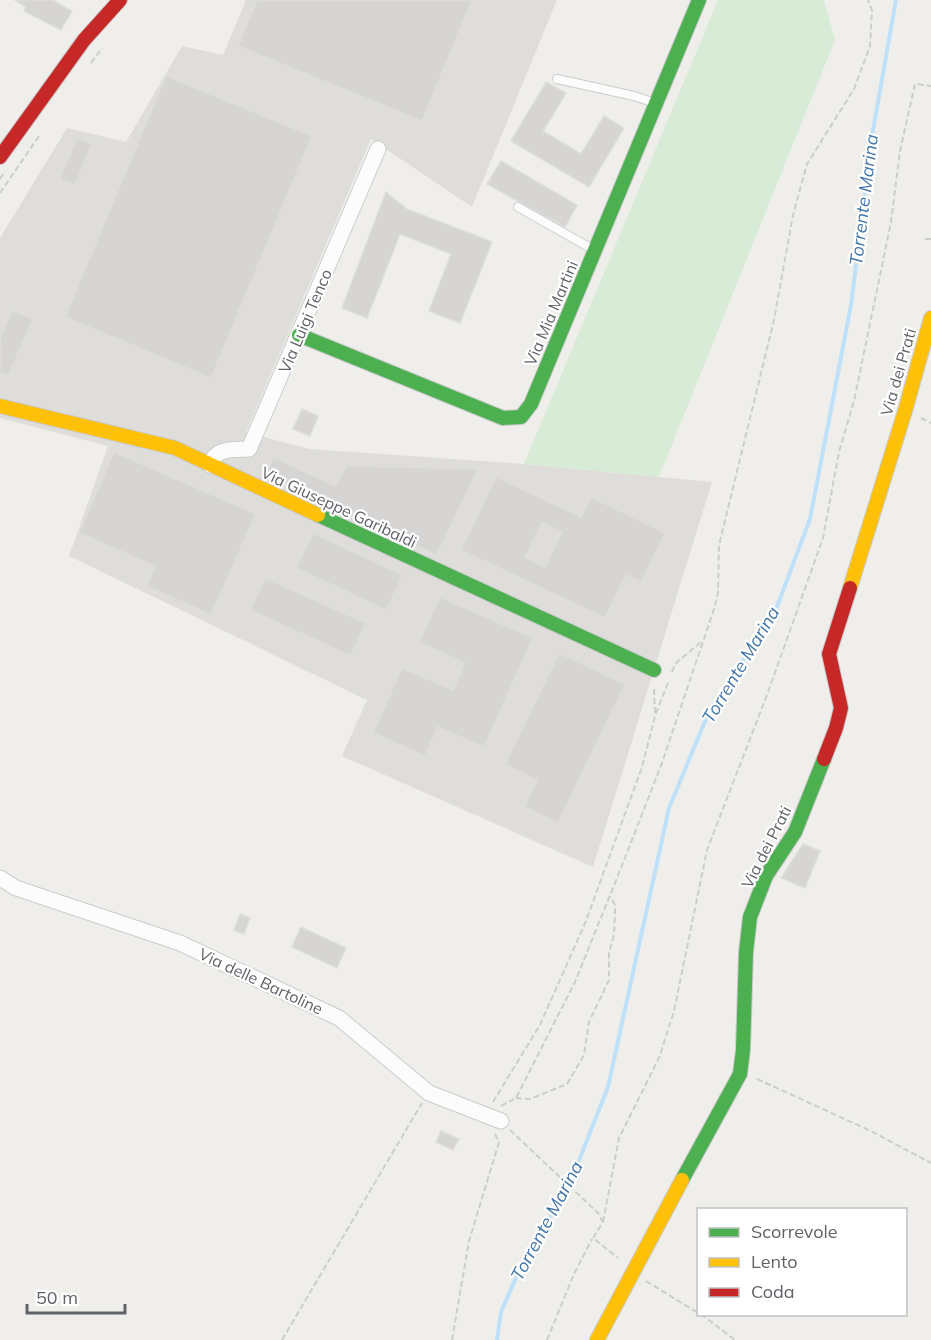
<svg xmlns="http://www.w3.org/2000/svg" width="931" height="1340" viewBox="0 0 931 1340" font-family="Mulish,sans-serif">
  <rect width="100%" height="100%" fill="#efeeea"/>
  <path fill="#dfddda" d="M246 0H557L472 207 371 139 246 432 309 449 524 464 712 482 593 867 342 756 367 700 69 556 108 446 0 418V238L67 128 126 142 182 46 223 55Z"/>
  <path fill="#d8ebd6" d="M718 0H824L835 40 659 477 524 464Z"/>
  <g fill="none" stroke-linecap="round" stroke-linejoin="round">
    <path stroke="#bfe0f9" stroke-width="4" d="M497 1340 501 1312 518 1273 570 1183 608 1087 669 808 708 714 775 612 810 519 851 305 873 130 896 0"/>
  </g>
  <path fill="#d6d5d3" stroke="#deddd9" stroke-width="1.5" fill-rule="evenodd" d="M15 0H53L72 11 61 30 24 11 26 7Z
    M257 0H472L422 121 238 46Z
    M166 76 312 136 211 378 65 317Z
    M546 82 566 93 543 131 581 154 604 116 624 128 589 187 511 141Z
    M77 138 92 144 75 185 60 179Z
    M501 161 577 205 565 227 487 184Z
    M386 192 407 209 492 242 460 323 429 311 451 254 400 234 367 318 342 308Z
    M12 310 33 319 8 376 0 372V339Z
    M302 409 318 416 310 436 293 429Z
    M114 452 256 514 211 615 147 586 155 566 79 533Z
    M273 457 335 486 346 466 478 469 437 555 266 475Z
    M496 477 581 517 591 497 665 533 641 582 626 575 605 618 461 550ZM542 522 562 532 545 567 525 557Z
    M313 533 403 575 386 610 296 568Z
    M265 578 366 623 351 656 250 610Z
    M440 597 533 638 484 747 438 727 425 756 373 733 402 668 453 690 465 663 419 642Z
    M559 653 625 684 558 823 524 807 537 780 505 764Z
    M803 844 820 851 805 888 781 878Z
    M240 914 250 918 244 934 234 930Z
    M301 927 346 948 337 968 292 947Z
    M441 1131 459 1139 453 1150 436 1142Z"/>
  <g fill="none" stroke-linecap="round" stroke-linejoin="round">
    <g stroke="#cbcccc" stroke-width="10">
      <path id="lane" d="M557 79 634 96 655 103
        M518 207 594 250"/>
    </g>
    <g stroke="#cbcccc" stroke-width="17">
      <path id="street" d="M210 465C215 447 233 450 249 449L378 149
        M0 878 16 888 180 943 339 1018 429 1093 501 1121"/>
    </g>
    <g stroke="#cacacb" stroke-width="16">
      <path id="fast" d="M299 335 503 418 521 417 531 404 699 0
        M318 515 654 670
        M682 1180 740 1074 743 1050 746 952 750 917 766 876 795 832 824 759"/>
    </g>
    <g stroke="#cacacb" stroke-width="16">
      <path id="slow" d="M0 406 175 448 318 515
        M850 588 905 411 931 318
        M597 1340 682 1180"/>
    </g>
    <g stroke="#cacacb" stroke-width="16">
      <path id="jam" d="M0 157 84 40 120 0
        M824 759 836 728 841 708 829 654 850 588"/>
    </g>
    <path stroke="#cacfcc" stroke-width="2" stroke-dasharray="6 3" stroke-linecap="butt" d="M91 63 102 48
      M0 179 3 174
      M0 193 39 136
      M925 239H931
      M921 418 931 423
      M672 672 675 664 701 642
      M654 689 655 713
      M757 1079 871 1131 931 1163
      M516 1098 530 1099 567 1084 584 1055 589 1022 609 980V953L614 934 615 914V905L610 896
      M493 1102 540 1025 586 921 642 767 655 716 669 680
      M501 1106 516 1098 575 982 623 863 662 763 714 609 718 593 719 545 774 320 793 215 807 164 854 89 870 46 872 10 868 0
      M510 1130 598 1213 603 1222 593 1238 618 1258
      M603 1222 619 1138 659 1058 674 1011 707 850 767 695 823 538 839 452 854 401 891 222 900 151 915 84 931 86
      M646 1281 698 1313
      M701 1314 735 1340
      M282 1340 422 1103
      M452 1340 469 1241 499 1142 495 1134
      M547 1340 574 1274 592 1239"/>
    <use href="#lane" stroke="#fdfcfc" stroke-width="8"/>
    <use href="#street" stroke="#fdfcfc" stroke-width="15"/>
    <use href="#fast" stroke="#4caf50" stroke-width="14"/>
    <use href="#slow" stroke="#ffc107" stroke-width="14"/>
    <use href="#jam" stroke="#c62828" stroke-width="14"/>
  </g>
  <g text-anchor="middle" stroke-width="4.5" stroke-linejoin="round" paint-order="stroke">
    <g font-size="16" fill="#5f6368" stroke="#fff">
      <text transform="translate(551 313) rotate(-67)" y="6">Via Mia Martini</text>
      <text transform="translate(305 321) rotate(-67)" y="6">Via Luigi Tenco</text>
      <text transform="translate(898 372) rotate(-74)" y="6">Via dei Prati</text>
      <text transform="translate(339 507) rotate(25)" y="6">Via Giuseppe Garibaldi</text>
      <text transform="translate(766 847) rotate(-63)" y="6">Via dei Prati</text>
      <text transform="translate(261 981) rotate(25)" y="6">Via delle Bartoline</text>
    </g>
    <g font-size="18" font-style="italic" fill="#4174aa" stroke="#fff">
      <text transform="translate(864 200) rotate(-83)" y="6">Torrente Marina</text>
      <text transform="translate(741 665) rotate(-59)" y="6">Torrente Marina</text>
      <text transform="translate(547 1221) rotate(-62)" y="6">Torrente Marina</text>
    </g>
  </g>
  <rect x="697" y="1208" width="210" height="108" fill="#ffffff" stroke="#bfc1c3" stroke-width="1.5"/>
  <rect x="709" y="1228" width="30" height="9" fill="#4caf50" stroke="#bfc1c3" stroke-width="1.5"/>
  <text x="751" y="1238" font-size="18" fill="#5f6368">Scorrevole</text>
  <rect x="709" y="1258" width="30" height="9" fill="#ffc107" stroke="#bfc1c3" stroke-width="1.5"/>
  <text x="751" y="1268" font-size="18" fill="#5f6368">Lento</text>
  <rect x="709" y="1288" width="30" height="9" fill="#c62828" stroke="#bfc1c3" stroke-width="1.5"/>
  <text x="751" y="1298" font-size="18" fill="#5f6368">Coda</text>
  <path d="M27 1304v9h98v-9" fill="none" stroke="#5f6368" stroke-width="3"/>
  <text x="36" y="1304" font-size="18" fill="#5f6368" stroke="#ffffff" stroke-width="4.5" paint-order="stroke">50 m</text>
</svg>
